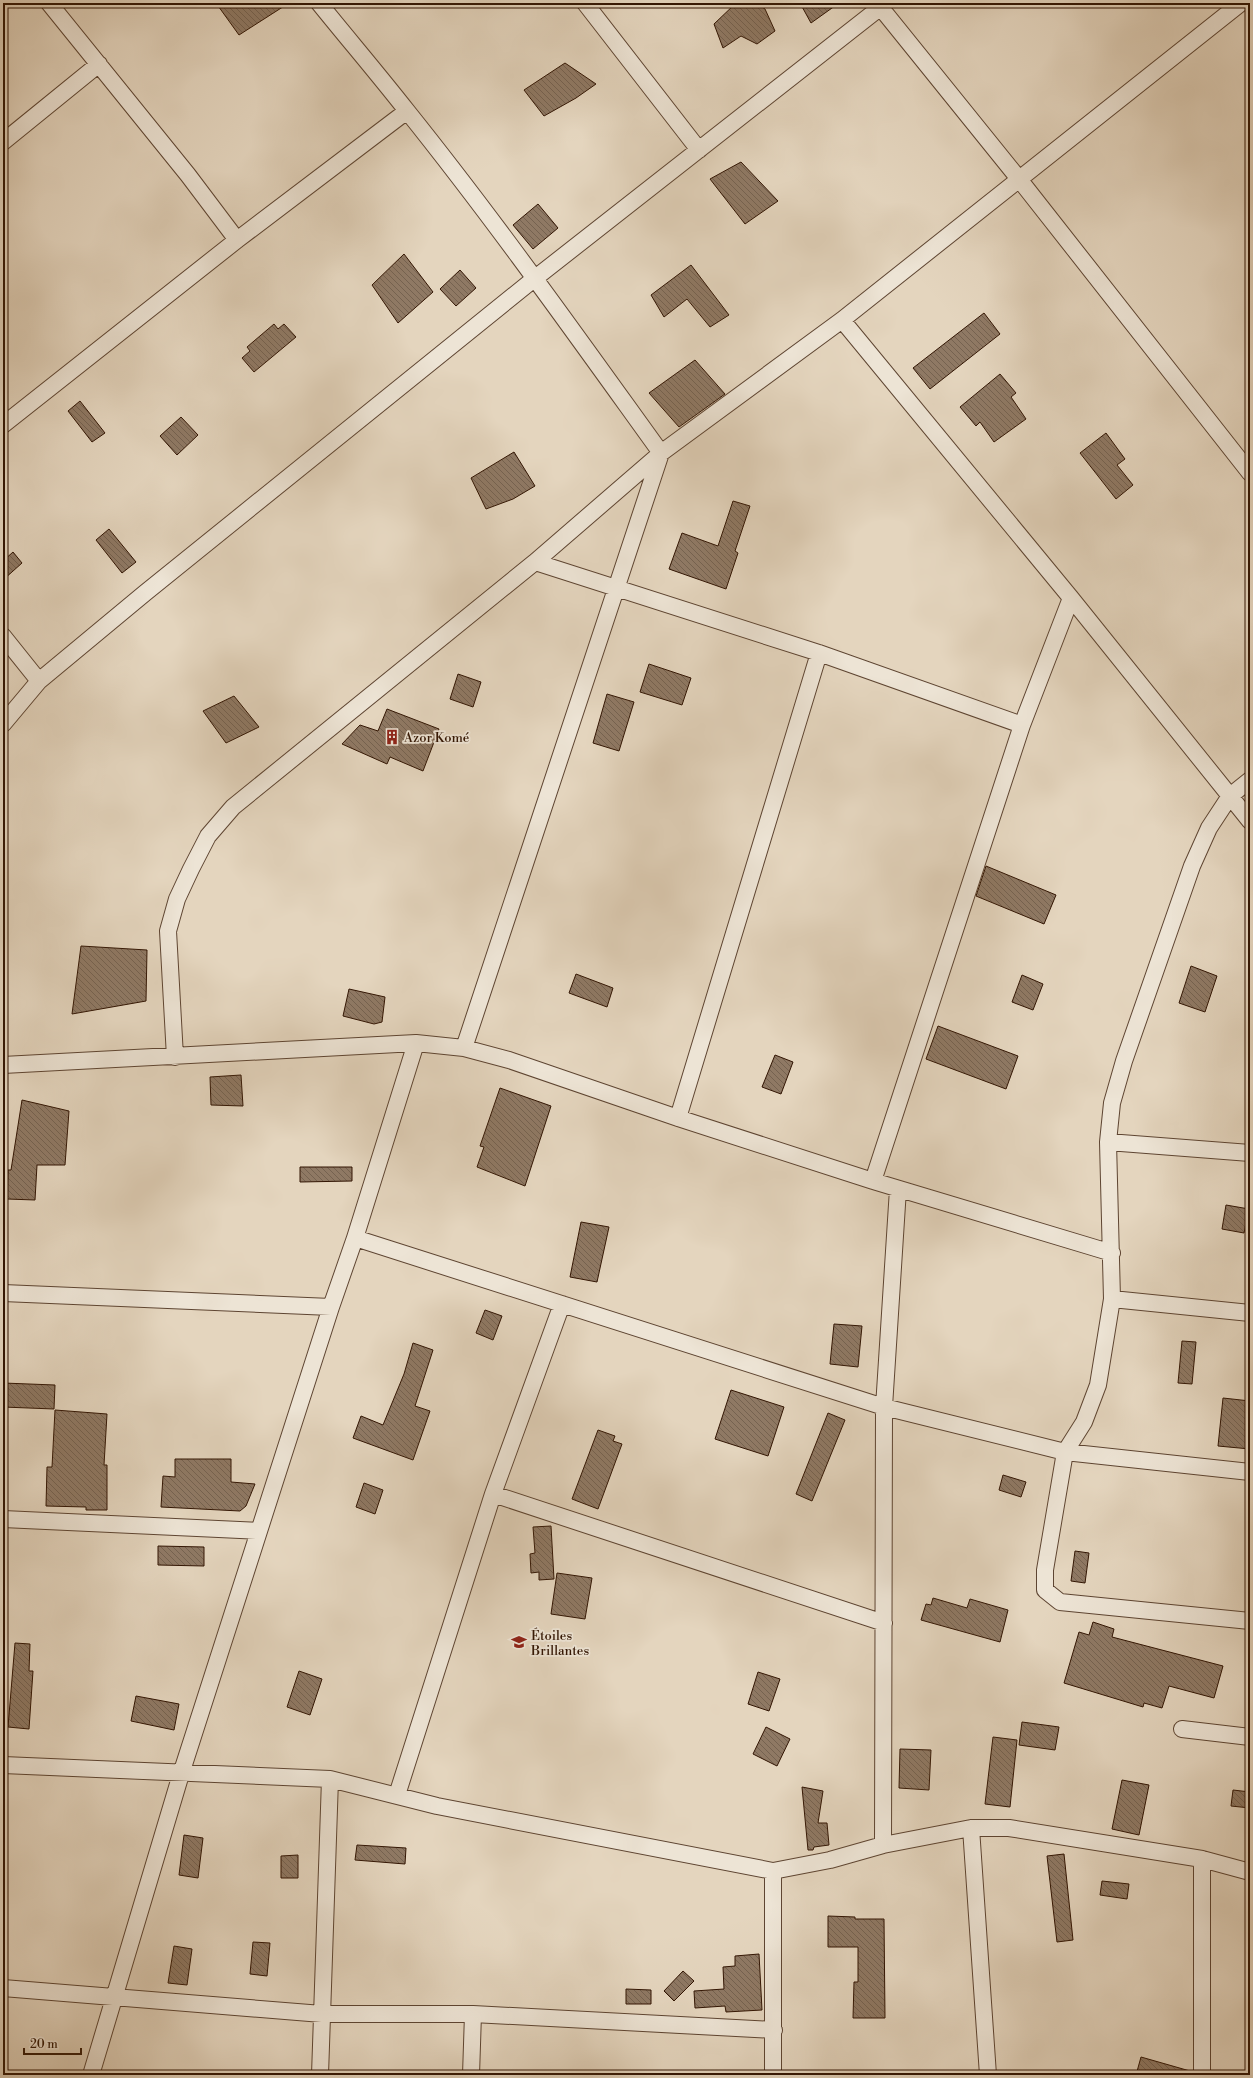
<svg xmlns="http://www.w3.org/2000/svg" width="1253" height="2078" viewBox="0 0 1253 2078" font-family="'Libre Bodoni',serif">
  <defs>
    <pattern id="building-back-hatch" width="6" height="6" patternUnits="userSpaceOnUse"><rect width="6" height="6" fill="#8f7964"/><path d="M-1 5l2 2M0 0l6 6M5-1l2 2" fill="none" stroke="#756250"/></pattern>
  </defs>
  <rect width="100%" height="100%" fill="#e4d5be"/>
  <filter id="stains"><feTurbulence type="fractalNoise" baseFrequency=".005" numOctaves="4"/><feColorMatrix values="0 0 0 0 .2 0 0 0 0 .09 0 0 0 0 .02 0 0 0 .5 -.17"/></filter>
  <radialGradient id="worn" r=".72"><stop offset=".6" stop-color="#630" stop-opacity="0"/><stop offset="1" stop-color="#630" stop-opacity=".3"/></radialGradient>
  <path fill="url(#building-back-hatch)" stroke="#321503" d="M216 3H289L239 35Z
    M736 3H756L765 9 775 31 757 44 741 36 723 48 714 24Z
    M800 3H839L811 23Z
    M565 63 596 84 576 98 544 116 524 90Z
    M741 162 778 201 745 224 710 179Z
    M538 204 558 228 533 249 513 225Z
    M404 254 433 292 398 323 372 285Z
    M691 265 729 315 710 327 687 299 664 317 651 295Z
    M460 270 476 288 456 306 440 289Z
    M984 313 1000 334 930 389 913 368Z
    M274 324 278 329 284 324 296 337 254 372 242 358 250 351 247 347Z
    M695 360 725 394 679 427 649 393Z
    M1000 374 1016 393 1011 397 1026 419 994 442 980 422 976 426 960 407Z
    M80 401 105 433 92 442 68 411Z
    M181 417 198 435 177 455 160 436Z
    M1106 433 1125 459 1117 465 1133 485 1116 499 1080 453Z
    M514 452 535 486 513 499 486 509 471 478Z
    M733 501 750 506 735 551 738 553 726 589 669 569 682 533 718 546Z
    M109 529 136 562 122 573 96 540Z
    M13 552 22 563 3 580V561Z
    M649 664 691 678 682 705 640 692Z
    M458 674 481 682 473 707 450 699Z
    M607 694 634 702 619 751 593 743Z
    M234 696 259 727 226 743 203 711Z
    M387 709 439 729 423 771 390 757 387 764 342 744 360 725 378 731Z
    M986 866 1056 895 1044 924 976 896Z
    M81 946 147 950 146 1001 72 1014Z
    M1191 966 1217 976 1205 1012 1179 1003Z
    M576 974 613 988 607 1007 569 993Z
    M1022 975 1043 984 1033 1010 1012 1002Z
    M349 989 385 997 382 1022 374 1024 343 1016Z
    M938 1026 1018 1056 1006 1089 926 1059Z
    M775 1055 793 1062 781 1094 762 1087Z
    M241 1075 243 1106 211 1105 210 1077Z
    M500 1088 551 1106 525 1186 477 1167 484 1147 480 1146Z
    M22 1100 69 1111 65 1165H37L35 1200 7 1199 8 1170H11Z
    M300 1167H352V1181L300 1182Z
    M1226 1205 1249 1209 1244 1233 1222 1229Z
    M581 1222 609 1227 597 1282 570 1277Z
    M485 1310 502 1316 493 1340 476 1333Z
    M834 1324 862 1326 858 1367 830 1364Z
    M1182 1341 1196 1342 1192 1384 1178 1383Z
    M413 1343 433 1350 415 1406 430 1411 413 1460 353 1438 361 1416 383 1425 404 1374Z
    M3 1383 55 1385 54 1409 3 1407Z
    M731 1390 784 1407 768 1456 715 1439Z
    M1223 1398 1250 1401V1449L1218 1446Z
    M55 1410 107 1414 104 1465H107V1510H86V1507L46 1506 47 1467H52Z
    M828 1413 845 1420 812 1501 796 1494Z
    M598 1430 615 1436 613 1441 622 1444 598 1509 572 1499Z
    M175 1459H231V1482L255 1484 246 1506 240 1511 161 1507 163 1476 175 1477Z
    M1003 1475 1026 1482 1021 1497 999 1490Z
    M364 1483 383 1490 375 1514 356 1507Z
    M551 1526 554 1579 539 1580V1572L531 1573 530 1554 535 1553 533 1527Z
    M158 1546 204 1547V1566L158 1565Z
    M1075 1551 1089 1553 1085 1583 1071 1581Z
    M557 1573 592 1578 585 1619 551 1614Z
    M933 1598 967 1608 970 1599 1008 1610 1000 1642 921 1620 926 1604 931 1605Z
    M1093 1622 1114 1629 1112 1637 1223 1666 1214 1698 1169 1686 1162 1708 1144 1703 1143 1707 1064 1683 1079 1632 1089 1635Z
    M15 1643 30 1644 29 1671H33L29 1729 8 1727Z
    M299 1671 322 1679 310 1715 287 1707Z
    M758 1672 780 1679 769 1711 748 1704Z
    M136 1696 179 1704 174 1730 131 1721Z
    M1022 1722 1059 1727 1055 1750 1019 1745Z
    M766 1727 790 1739 777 1766 753 1754Z
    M993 1737 1017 1740 1010 1807 985 1804Z
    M900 1749 931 1750 929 1790 899 1788Z
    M1122 1780 1149 1785 1139 1835 1112 1829Z
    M802 1787 823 1791 818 1823H827L829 1845 814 1847 813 1850H808Z
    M1233 1790 1250 1792V1808L1231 1806Z
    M184 1835 203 1838 198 1878 179 1875Z
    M357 1845 406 1848 405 1864 355 1860Z
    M1064 1854 1073 1940 1057 1942 1047 1856Z
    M298 1855V1878H281V1856Z
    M1102 1881 1129 1884 1127 1899 1100 1895Z
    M828 1916 855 1917V1919H884L885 2018H853L854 1982H858V1947H828Z
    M253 1942 270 1943 267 1976 250 1974Z
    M174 1946 192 1949 187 1985 168 1983Z
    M759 1954 762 2010 726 2012 725 2006 695 2008 694 1991 724 1989 723 1967 735 1966V1956Z
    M683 1971 694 1981 674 2001 664 1991Z
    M626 1989 651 1990V2004H626Z
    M1141 2057 1190 2071 1189 2075H1136Z"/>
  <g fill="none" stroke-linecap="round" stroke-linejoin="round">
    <g stroke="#5e4532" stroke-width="18">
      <path id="street" d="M49 3 188 175 237 240
        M319 3C348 39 378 74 407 111 496 222 578 338 661 453L464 1048
        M585 3 699 150
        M877 3 1019 179 1250 473
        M3 142 99 64
        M842 320 1071 598 1250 821
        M3 425 237 240 407 111
        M535 562 819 653 1022 725
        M3 636 39 681
        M3 724 39 681 145 593 534 279 886 3
        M1250 780 1230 796 1209 828 1192 866 1124 1061 1112 1103 1108 1142 1112 1299 1098 1385 1084 1422 1065 1452 1045 1570V1590L1060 1602 1250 1621
        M175 1057 168 931 177 899 191 869 208 836 233 807 535 562 661 453 842 320 1241 3
        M3 1065 416 1043 464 1048 509 1060 678 1118 873 1181 1112 1253
        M678 1118 819 653
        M1108 1142 1250 1153
        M873 1181 1022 725 1071 598
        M355 1238 884 1407 1065 1452 1250 1472
        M3 1293 331 1307
        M1112 1299 1250 1313
        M493 1494 884 1623
        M3 1519 259 1531
        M1182 1729 1250 1737
        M3 1765 330 1779 437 1806 773 1871 830 1860 883 1845 971 1828H1009L1202 1859 1250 1872
        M397 1795 493 1494 562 1304
        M971 1828 988 2075
        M883 1845 884 1407 898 1189
        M1202 1859V2075
        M3 1988 322 2014H473L774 2030
        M91 2075 181 1774 331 1307 355 1238 416 1043
        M320 2075 330 1779
        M471 2075 473 2014
        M773 2075V1871"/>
    </g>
    <use href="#street" stroke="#ede4d5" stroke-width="16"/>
  </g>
  <defs>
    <g id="building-bare" transform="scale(1.2)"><path d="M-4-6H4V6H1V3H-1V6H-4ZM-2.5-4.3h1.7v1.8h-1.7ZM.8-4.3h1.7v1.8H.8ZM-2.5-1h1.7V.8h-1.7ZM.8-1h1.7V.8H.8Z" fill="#8f2418" stroke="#ede4d5" stroke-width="2.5" paint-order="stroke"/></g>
    <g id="school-bare" transform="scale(1.2)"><path d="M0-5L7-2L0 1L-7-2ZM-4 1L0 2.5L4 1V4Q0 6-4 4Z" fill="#8f2418" stroke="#ede4d5" stroke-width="2.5" paint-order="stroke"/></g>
  </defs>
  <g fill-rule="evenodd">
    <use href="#building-bare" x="392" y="737"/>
    <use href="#school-bare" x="519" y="1642"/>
  </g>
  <g text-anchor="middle" stroke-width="3.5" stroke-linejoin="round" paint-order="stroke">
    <g font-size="13" fill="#321503" stroke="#ede4d5" text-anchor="start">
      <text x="404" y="742">Azor Komé</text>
      <text x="531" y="1640">Étoiles<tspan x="531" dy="15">Brillantes</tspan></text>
    </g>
  </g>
  <rect width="1253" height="2078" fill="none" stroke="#e4d5be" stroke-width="16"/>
  <rect x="4" y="4" width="1245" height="2070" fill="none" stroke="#321503" stroke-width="2"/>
  <rect x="8" y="8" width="1237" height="2062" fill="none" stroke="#321503"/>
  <path d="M24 2048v6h57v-6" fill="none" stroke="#321503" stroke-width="2"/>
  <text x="30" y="2048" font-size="12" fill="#321503" stroke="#ede4d5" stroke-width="3" paint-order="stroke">20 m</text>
  <rect width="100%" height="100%" filter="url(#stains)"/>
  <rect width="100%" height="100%" fill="url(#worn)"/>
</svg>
